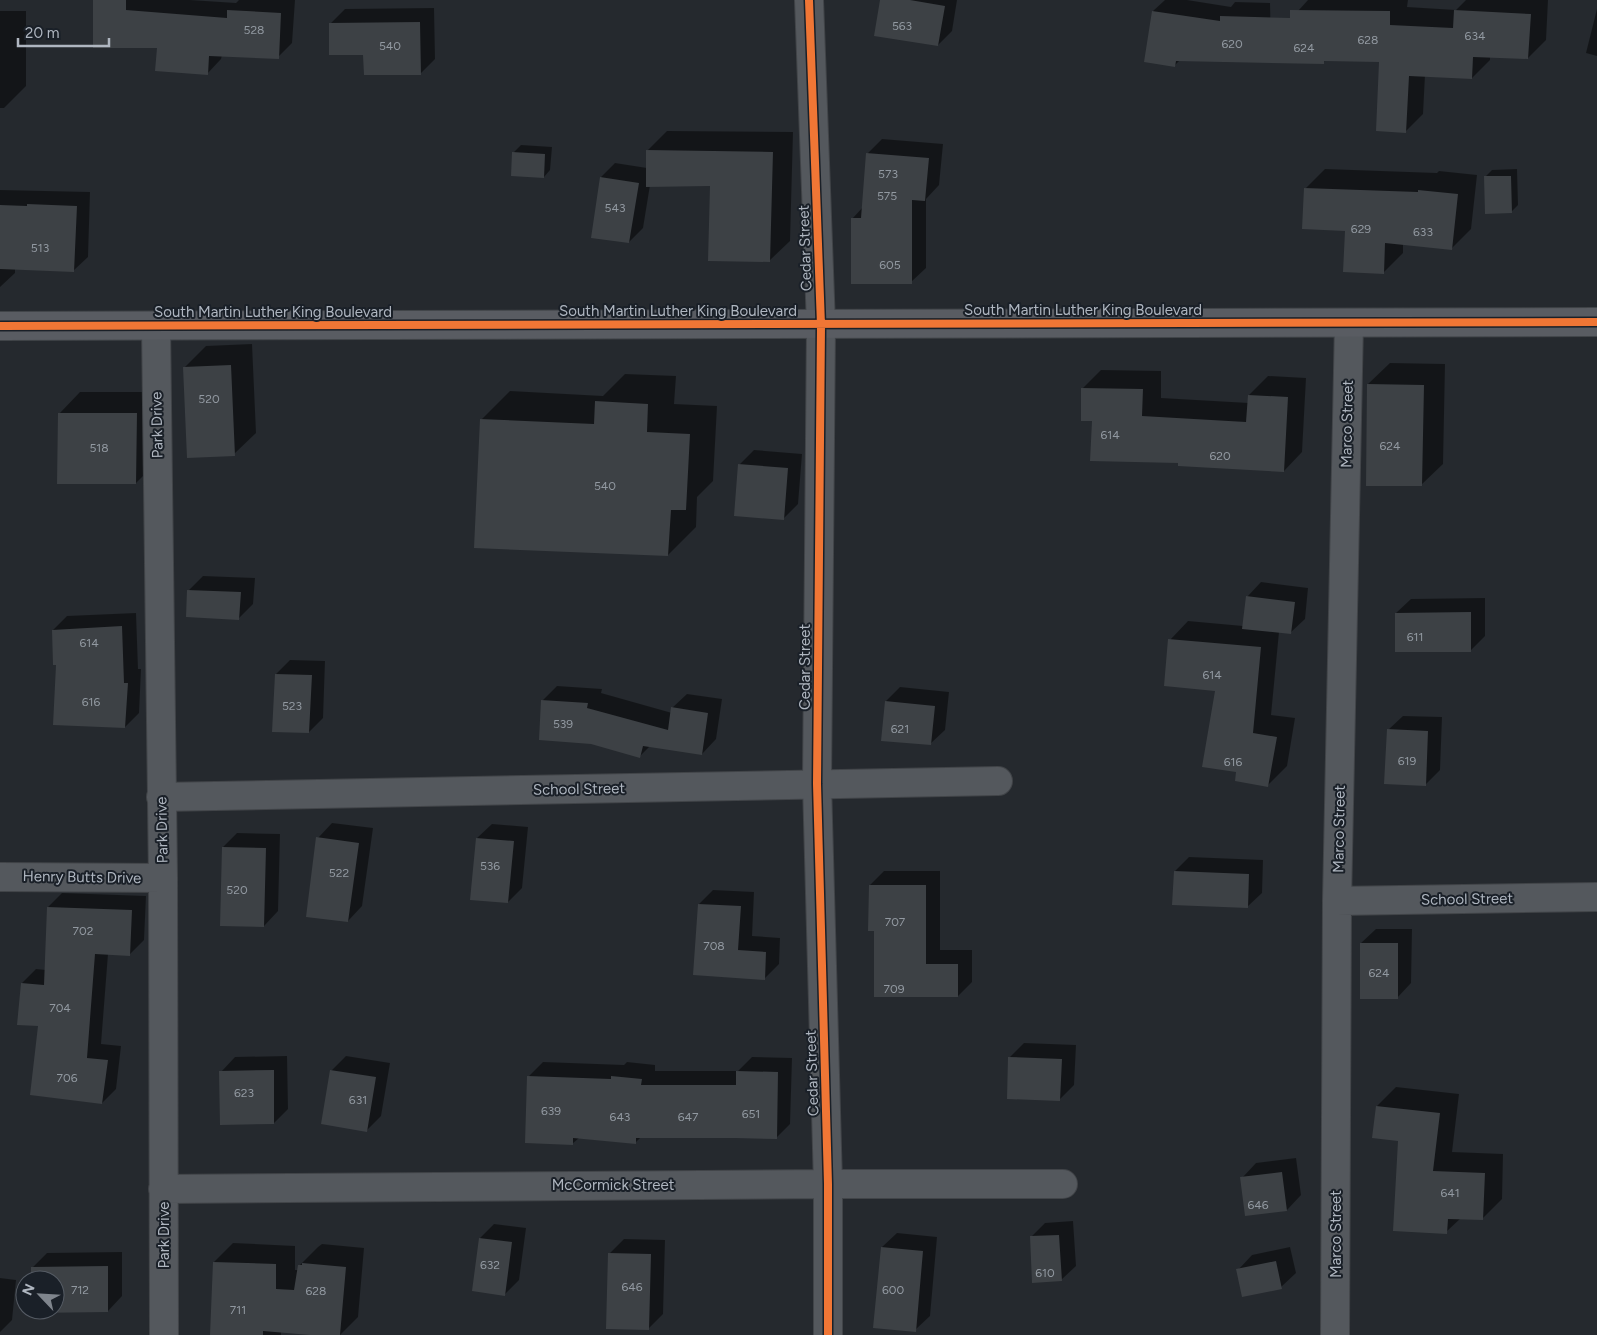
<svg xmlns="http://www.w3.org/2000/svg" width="1597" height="1335" viewBox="0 0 1597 1335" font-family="Figtree,sans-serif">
  <rect width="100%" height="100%" fill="#25292e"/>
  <path fill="#0007" d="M95 0H190L236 3 239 0H295L292 43 278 57 222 55 221 59 207 74 159 47Z
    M881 0H957L952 31 938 45Z
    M1165 0H1187L1231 7 1235 2 1270 3 1271 47 1180 60 1175 65 1153 11Z
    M1308 0H1408L1407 7 1456 10 1466 0H1548L1546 40 1528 58 1490 56V60L1472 78 1425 75 1423 114 1405 132 1380 61 1326 60 1323 62 1298 11Z
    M434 8 435 59 420 74 330 24 345 9Z
    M1597 9V56L1586 53Z
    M0 11H26V86L4 108H0Z
    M667 131 793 132 790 241 769 261 712 184 650 185 643 228 629 242 601 177 615 163 647 168V151Z
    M882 139 943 144 939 185 926 199V268L911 282 852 219 863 207 868 153Z
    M521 145 552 147 550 170 544 177 514 152Z
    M1325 169 1437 173 1439 171 1477 175 1471 229 1451 249 1403 244V253L1383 273 1346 229 1305 189Z
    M1517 169 1518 205 1511 212 1485 177 1492 170Z
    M0 190 90 192 88 257 73 271 15 269V273L0 287Z
    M252 344 256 433 234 454 184 368 206 346Z
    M1390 363 1445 364 1443 464 1421 485 1368 384Z
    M1101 370 1161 371V398L1249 403V395L1268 376 1306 378 1302 452 1284 471 1179 462 1093 420 1083 388Z
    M625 374 676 376 674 404 717 406 713 481 697 497 696 527 668 555 481 420 510 391 603 396Z
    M80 392H158V461L136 483 59 414Z
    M754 450 802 454 798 504 783 519 739 465Z
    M203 576 255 578 253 604 239 618 189 590Z
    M1261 582 1308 588 1305 619 1290 633 1279 632 1271 715 1295 718 1287 766 1268 785 1238 771 1216 689 1170 640 1188 621 1243 626 1247 597Z
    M1485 598V636L1471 650 1396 613 1411 599Z
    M136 613 138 669H141L139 713 125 727 57 663 53 630 67 616Z
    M290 660 325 661 323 718 309 732 276 674Z
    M557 686 602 689 601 693 672 713V708L687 694 722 699 716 739 702 754 650 746 640 756 592 743 540 739 543 700Z
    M900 687 949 692 945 730 930 744 886 701Z
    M1403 716 1442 717 1440 770 1425 785 1388 730Z
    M332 823 373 828 362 906 348 921 318 838Z
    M492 824 528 827 522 888 508 902 471 898 477 838Z
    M237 833 280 834 278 911 264 926 223 847Z
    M1189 857 1263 860 1262 893 1247 907 1175 871Z
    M884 871H940V950H972V982L958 996 876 930 870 885Z
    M713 890 754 892 752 936 780 938 779 964 764 979 694 974 699 904Z
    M62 893 146 896 144 940 130 954H108L101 1044 121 1046 116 1089 102 1103 39 1025 22 983 36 969 46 970 48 907Z
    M1376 929H1412L1411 983 1397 998 1361 943Z
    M1024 1043 1076 1045 1074 1085 1059 1100 1008 1098 1010 1057Z
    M287 1056 288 1109 274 1123 221 1072 235 1057Z
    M346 1056 390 1063 381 1116 367 1130 331 1071Z
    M752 1057 792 1058 790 1124 776 1138 641 1137 635 1143 579 1138 572 1144 529 1076 543 1062 624 1065 627 1062 655 1065V1071H738Z
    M1396 1087 1459 1094 1452 1152 1503 1154 1502 1199 1482 1219 1461 1218 1446 1232 1399 1140 1377 1106Z
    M1296 1158 1301 1195 1287 1210 1242 1178 1256 1163Z
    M1073 1221 1076 1266 1061 1280 1031 1237 1045 1223Z
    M494 1224 526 1228 519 1280 505 1294 480 1238Z
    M897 1233 937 1237 930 1316 915 1330 882 1247Z
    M624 1239 665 1240 663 1314 648 1329 610 1253Z
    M233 1243 295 1246V1270H298L299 1266 318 1247 322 1244 364 1248 358 1317 340 1335 281 1331V1335H211L214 1262Z
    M1290 1247 1296 1273 1281 1287 1238 1270 1252 1255Z
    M122 1252V1296L108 1311 33 1310H55V1280H33L32 1268 47 1253Z
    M0 1278 16 1280 12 1320 0 1332Z"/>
  <path fill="#3d4145" d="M93 0H126V10L227 18V10L281 13 279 59 209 56 208 75 155 71 157 48H93Z
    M880 0H910L945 6 938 46 874 36Z
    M1290 10 1390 11V25L1453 28 1454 10 1531 14 1528 59 1473 57 1472 79 1409 76 1406 133 1376 131 1379 62 1324 61V64L1176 61 1175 67 1144 62 1152 11 1220 21V16L1290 18Z
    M420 22 421 75H364L363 55H329V23Z
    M646 150 773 152 770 262 708 261 710 186 646 187Z
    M512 152 545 154 544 178 511 176Z
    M866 153 929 158 925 201 912 200V284H851V218H861Z
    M1484 176H1511L1512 213 1485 214Z
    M600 177 639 183 629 243 591 238Z
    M1304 188 1418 192V190L1458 194 1452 250 1385 243 1384 274 1343 272 1345 231 1302 229Z
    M27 204 77 206 74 272 0 269V205L27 206Z
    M231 365 235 456 187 458 183 367Z
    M1367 384 1424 385 1422 486H1366Z
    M1081 388 1143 389 1142 416 1246 422 1248 395 1288 397 1284 472 1178 466V463L1090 461 1092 421H1081Z
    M595 401 648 404 647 432 690 434 686 510H671L668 556 474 548 480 419 594 424Z
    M58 413H137L136 484H57Z
    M738 464 788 468 784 520 734 516Z
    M187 590 241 592 239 620 186 617Z
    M1246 596 1295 602 1291 634 1242 629Z
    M1471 612V652H1395V613Z
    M122 626 124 683H128L125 728 53 725 56 665H53L52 630Z
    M1168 639 1261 647 1253 733 1277 737 1268 787 1235 781 1236 772 1202 767 1215 691 1164 686Z
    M275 674 312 675 309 733 272 732Z
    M541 700 588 703 587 708 668 730 671 707 708 713 702 755 643 746 640 758 591 744 539 740Z
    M885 701 935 706 931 745 881 741Z
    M1387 729 1428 731 1426 786 1384 784Z
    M316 837 359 843 348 922 306 917Z
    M476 838 514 841 508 903 470 900Z
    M222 847 266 848 264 927 220 926Z
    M1174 871 1249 874 1248 908 1172 905Z
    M869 885H926V964H958V997H874V931H868Z
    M698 904 741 906 738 950 766 952 765 980 693 975Z
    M47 907 132 910 130 956 95 954 87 1058 108 1060 102 1104 30 1095 38 1026 17 1025 21 983 44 985Z
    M1360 943H1398V999H1360Z
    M1008 1057 1062 1059 1060 1101 1007 1099Z
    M274 1070V1124L220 1125 219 1071Z
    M330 1070 376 1077 367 1132 321 1124Z
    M736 1071 778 1072 777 1139 735 1138H636V1144L573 1138V1145L525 1143 527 1076 611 1079V1076L642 1079 641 1085H736Z
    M1376 1106 1440 1113 1433 1171 1485 1173 1483 1220 1448 1219 1447 1234 1393 1231 1398 1141 1372 1138Z
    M1282 1172 1287 1211 1245 1216 1240 1177Z
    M1059 1235 1062 1281 1032 1283 1030 1236Z
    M479 1238 512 1242 505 1296 472 1291Z
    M881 1247 923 1251 916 1332 873 1328Z
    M608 1253 651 1254 649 1330 606 1329Z
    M1276 1261 1282 1289 1242 1297 1236 1269Z
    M213 1262 276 1264V1289L294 1290 298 1265H302V1263L346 1267 340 1335H310L263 1331V1335H210Z
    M108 1266V1312L32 1313 31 1310H55V1280H31V1267Z"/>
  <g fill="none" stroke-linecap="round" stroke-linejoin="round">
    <g stroke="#414448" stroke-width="30">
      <path id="street" d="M809 0 821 325 817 784 828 1184V1335
        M156 326 163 878 164 1335
        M161 797 998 781
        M0 877 163 878
        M1337 901 1597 897
        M163 1189 828 1184H1063
        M1335 1335 1337 901 1349 323"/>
    </g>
    <g stroke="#404448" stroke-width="30">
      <path id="secondary" d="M0 326 1597 322"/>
    </g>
    <use href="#street" stroke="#54585d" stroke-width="28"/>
    <use href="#secondary" stroke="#595c62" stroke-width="28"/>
    <g stroke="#1a2028" stroke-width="11">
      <path id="cycleway" d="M809 0 821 325 817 784 828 1184V1335
        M0 326 1597 322"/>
    </g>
    <use href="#cycleway" stroke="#f07635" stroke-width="8"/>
  </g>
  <g text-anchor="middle" stroke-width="4" stroke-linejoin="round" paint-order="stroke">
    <g font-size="12" fill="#9299a1">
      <text x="902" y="30">563</text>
      <text x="254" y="34">528</text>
      <text x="1475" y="40">634</text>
      <text x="1368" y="44">628</text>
      <text x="1232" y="48">620</text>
      <text x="390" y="50">540</text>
      <text x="1304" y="52">624</text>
      <text x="888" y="178">573</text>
      <text x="887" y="200">575</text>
      <text x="615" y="212">543</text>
      <text x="1361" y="233">629</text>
      <text x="1423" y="236">633</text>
      <text x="40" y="252">513</text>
      <text x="890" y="269">605</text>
      <text x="209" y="403">520</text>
      <text x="1110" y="439">614</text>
      <text x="1390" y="450">624</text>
      <text x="99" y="452">518</text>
      <text x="1220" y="460">620</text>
      <text x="605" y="490">540</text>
      <text x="1415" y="641">611</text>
      <text x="89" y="647">614</text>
      <text x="1212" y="679">614</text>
      <text x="91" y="706">616</text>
      <text x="292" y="710">523</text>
      <text x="563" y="728">539</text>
      <text x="900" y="733">621</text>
      <text x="1407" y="765">619</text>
      <text x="1233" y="766">616</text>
      <text x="490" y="870">536</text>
      <text x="339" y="877">522</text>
      <text x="237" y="894">520</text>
      <text x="895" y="926">707</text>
      <text x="83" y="935">702</text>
      <text x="714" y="950">708</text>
      <text x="1379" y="977">624</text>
      <text x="894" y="993">709</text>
      <text x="60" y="1012">704</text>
      <text x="67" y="1082">706</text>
      <text x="244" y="1097">623</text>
      <text x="358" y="1104">631</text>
      <text x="551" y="1115">639</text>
      <text x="751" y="1118">651</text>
      <text x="620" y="1121">643</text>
      <text x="688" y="1121">647</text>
      <text x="1450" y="1197">641</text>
      <text x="1258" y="1209">646</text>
      <text x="490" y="1269">632</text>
      <text x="1045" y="1277">610</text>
      <text x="632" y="1291">646</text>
      <text x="80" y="1294">712</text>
      <text x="893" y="1294">600</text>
      <text x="316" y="1295">628</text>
      <text x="238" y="1314">711</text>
    </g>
    <g font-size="15" fill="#afb6c0" stroke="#1a2028">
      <text transform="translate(805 248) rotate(-92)" y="5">Cedar Street</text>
      <text x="1083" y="315">South Martin Luther King Boulevard</text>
      <text x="678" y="316">South Martin Luther King Boulevard</text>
      <text x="273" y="317">South Martin Luther King Boulevard</text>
      <text transform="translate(1347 424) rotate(-89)" y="5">Marco Street</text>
      <text transform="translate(157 425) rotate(-91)" y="5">Park Drive</text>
      <text transform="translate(805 667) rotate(-90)" y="5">Cedar Street</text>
      <text transform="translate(579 789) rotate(-1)" y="5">School Street</text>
      <text transform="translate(1339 829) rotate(-89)" y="5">Marco Street</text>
      <text transform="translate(162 830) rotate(-91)" y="5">Park Drive</text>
      <text transform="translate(82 877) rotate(1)" y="5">Henry Butts Drive</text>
      <text transform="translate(1467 899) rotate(-1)" y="5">School Street</text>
      <text transform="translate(812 1073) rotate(-92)" y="5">Cedar Street</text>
      <text x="613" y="1190">McCormick Street</text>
      <text transform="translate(1336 1234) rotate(-90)" y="5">Marco Street</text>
      <text transform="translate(164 1235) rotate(-90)" y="5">Park Drive</text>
    </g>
  </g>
  <g transform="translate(40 1295) rotate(295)"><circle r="24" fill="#1a2028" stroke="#565c65"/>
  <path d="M0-4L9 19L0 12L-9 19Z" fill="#7f858d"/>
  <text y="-8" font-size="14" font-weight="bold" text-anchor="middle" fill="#afb6c0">N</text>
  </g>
  <path d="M18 38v8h91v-8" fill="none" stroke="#afb6c0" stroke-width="2.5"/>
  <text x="25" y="38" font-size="15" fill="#afb6c0" stroke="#1a2028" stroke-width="4" paint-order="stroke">20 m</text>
</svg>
